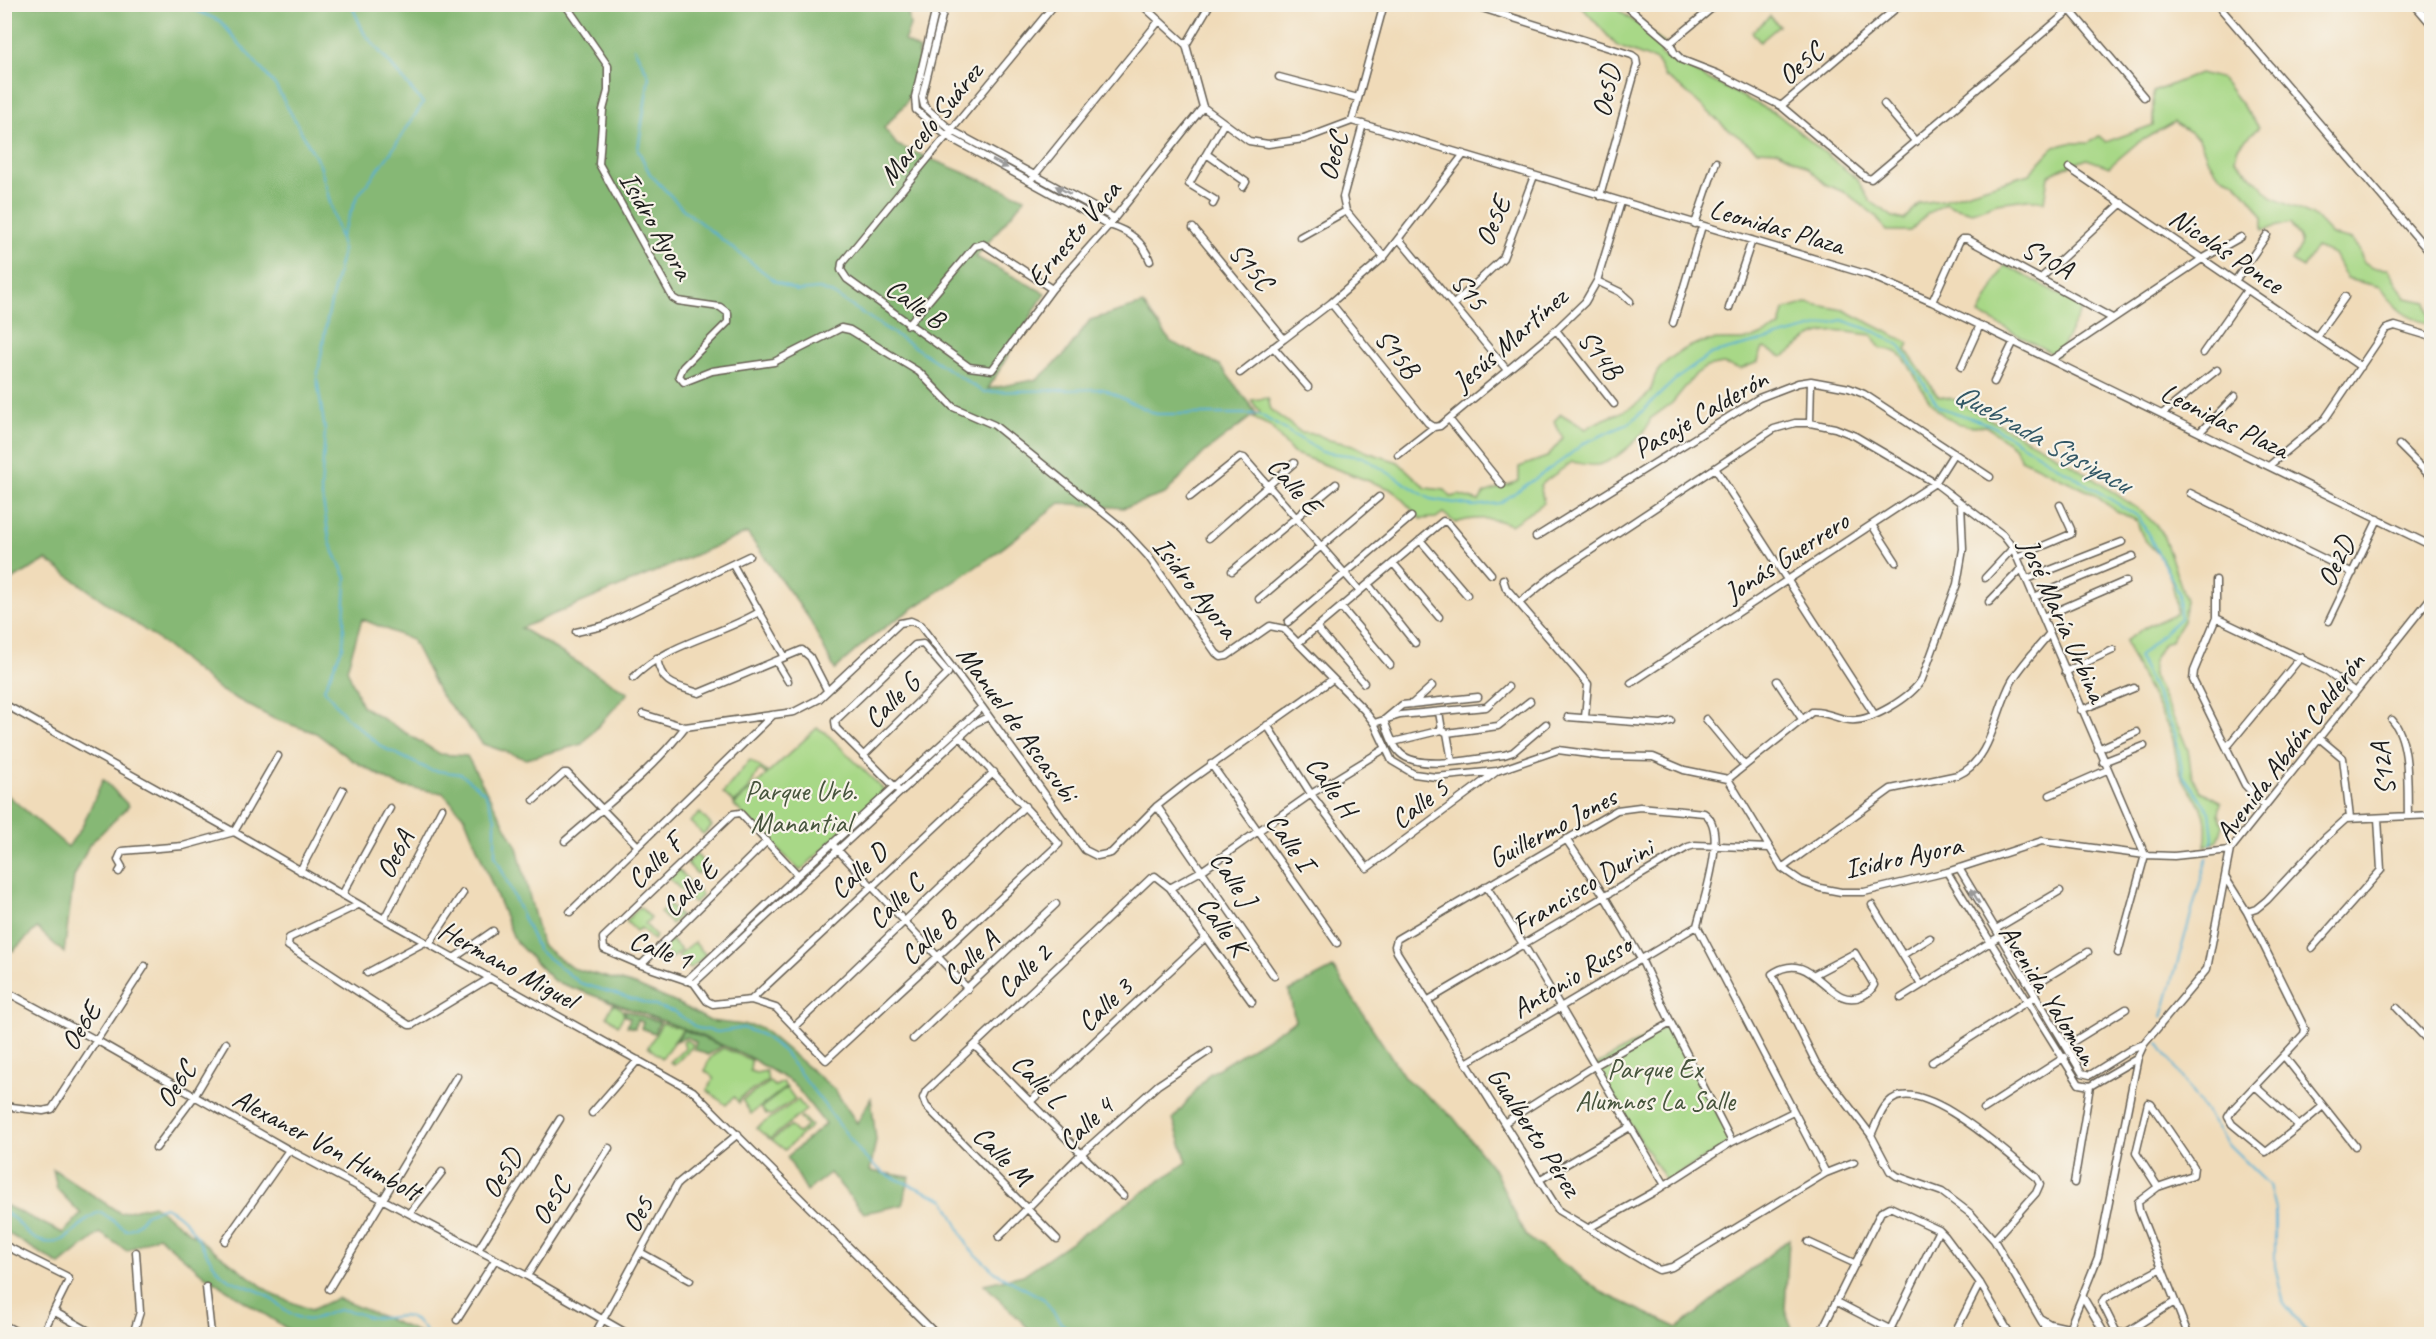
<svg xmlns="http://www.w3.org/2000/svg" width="2436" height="1339" viewBox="0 0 2436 1339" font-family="Caveat,sans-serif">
  <rect width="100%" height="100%" fill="#f7f3e8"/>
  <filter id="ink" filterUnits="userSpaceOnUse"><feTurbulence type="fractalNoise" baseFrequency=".0167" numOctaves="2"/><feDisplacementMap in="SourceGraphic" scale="12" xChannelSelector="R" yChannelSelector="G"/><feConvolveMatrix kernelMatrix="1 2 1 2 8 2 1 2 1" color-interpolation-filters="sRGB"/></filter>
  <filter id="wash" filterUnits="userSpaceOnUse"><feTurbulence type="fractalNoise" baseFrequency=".008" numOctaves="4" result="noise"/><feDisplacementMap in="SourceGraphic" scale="24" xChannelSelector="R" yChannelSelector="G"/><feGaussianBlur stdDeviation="1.35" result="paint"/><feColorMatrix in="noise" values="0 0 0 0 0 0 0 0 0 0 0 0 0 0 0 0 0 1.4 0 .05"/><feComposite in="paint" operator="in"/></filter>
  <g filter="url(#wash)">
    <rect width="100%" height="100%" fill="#f0dbb9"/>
    <path fill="#a8d887" stroke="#627a52" stroke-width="1.5" d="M1580 5H1611L1665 44 1661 55 1777 114 1857 179 1869 200 1893 217 1904 220 1920 203 1942 200 2029 174 2054 147 2070 143H2089L2099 136 2106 142 2153 125V92L2200 73 2222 79 2259 127 2238 147 2235 159 2273 198 2315 217 2332 235 2351 240 2359 249 2363 261 2373 268 2388 269 2406 298 2426 302 2431 324C2405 318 2395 309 2381 287L2347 279 2334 254 2316 247 2303 268 2291 261C2306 242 2301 241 2290 223L2263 230V217L2253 202 2234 181 2219 175 2207 158 2199 138 2174 122 2137 143 2109 167 2087 159 2061 169 2048 176 2044 202 2027 199 1997 203 1972 212 1950 206 1946 203 1927 214 1910 231H1886L1876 216 1846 193 1825 184 1807 167 1778 151 1757 150 1724 126 1684 90 1665 77 1657 61 1617 46Z
      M1770 16 1779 26 1760 42 1752 32Z
      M2005 265 2083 307 2057 356 1979 314Z
      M1807 303 1844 310 1909 343 1906 350 1938 396 1953 399 2065 460 2143 512 2162 532 2186 600 2183 621 2170 642 2163 644 2153 661V676L2180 731 2188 750 2192 777 2201 791 2221 802 2219 814 2223 825 2218 841 2205 847C2211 802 2195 807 2180 772 2175 761 2176 748 2172 736 2158 703 2137 674 2125 641L2144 628 2177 613C2176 596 2170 569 2159 555 2145 539 2144 544 2137 521L2113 509 2092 493 2021 459 2014 447 1986 426C1951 430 1932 410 1917 380 1912 371 1907 359 1898 353 1893 350 1885 349 1880 348L1872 335C1852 333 1827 327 1809 338 1798 344 1796 351 1782 357L1764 348 1760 352 1758 362 1741 369 1723 364 1706 367 1696 374 1672 403 1650 419C1648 434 1613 463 1597 465 1589 466 1580 463 1572 462L1540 485 1544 503 1511 525C1494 517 1472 517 1455 523L1443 513 1436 518 1421 519 1393 490 1293 453 1270 426 1253 418 1260 412 1251 400 1268 398 1271 410 1302 433 1316 434 1329 440 1353 445 1367 452 1398 462 1426 488 1445 490 1451 497 1459 495 1479 501 1484 493 1519 481V467L1547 457 1563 438 1554 421 1561 414 1586 429C1602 417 1623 415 1639 402 1655 390 1649 392 1655 376 1662 361 1684 348 1699 343 1716 337 1733 342 1750 339 1759 338 1771 330 1780 327L1784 310Z
      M817 728 825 732 885 791 800 871 734 805Z
      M750 760 767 772 765 774 761 770 758 771 748 790 734 803 723 793Z
      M888 794 890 797 840 844 838 841Z
      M700 813 712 826 703 834 690 822Z
      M696 854 707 866 697 874 687 863Z
      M678 869 702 895 694 903 669 878Z
      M669 904 680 916 671 924 660 912Z
      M640 907 651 918 645 924 656 936 653 940 641 928 636 931 626 921Z
      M670 939 681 950 672 958 661 948Z
      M694 942 706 955 690 969 678 956Z
      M613 1004 621 1008 624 1015 618 1025 607 1016Z
      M662 1023 683 1029 662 1058 648 1047Z
      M1671 1023 1732 1142 1666 1181 1594 1066Z
      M686 1040 693 1044 692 1047 674 1065 670 1062 685 1048 683 1042Z
      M723 1048 751 1060 750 1071 756 1073 766 1071 768 1081 740 1098 739 1103 734 1097 726 1105 707 1090 714 1078 705 1071C708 1058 712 1055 723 1048Z
      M770 1082 775 1086 783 1082 786 1087 751 1114 742 1100Z
      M787 1088 795 1099 771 1115 766 1114 761 1108Z
      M798 1100 806 1110 770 1139 756 1128Z
      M802 1117 811 1126 785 1150 772 1140 790 1126 797 1133 802 1131 807 1125 800 1119Z"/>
    <path fill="#86b874" stroke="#516a48" stroke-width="1.5" d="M4 5H907L910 26 904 41 920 50 918 54 920 65 906 103 884 128 897 145 1025 198 976 257 1045 293 988 389 1038 379 1064 355 1090 320 1143 304 1171 342 1220 365 1256 413 1204 453 1165 494 1123 508 1060 503C1034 523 1010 544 983 562 932 598 880 624 835 670L808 617 747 533 521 628 628 693 582 744 526 759 483 744 440 694 412 640 362 619 347 669 362 706 440 754 467 756 517 847 542 945 572 968 635 985 681 1005 710 1021 760 1027 834 1089 857 1123 871 1098 876 1140 870 1171 910 1177 902 1205 864 1213 830 1173 807 1191 787 1157 825 1124 793 1083 747 1056 685 1029 554 981 515 941 465 818 443 793 399 786 352 760 316 733 274 719 220 690 160 641 46 560 5 584Z
      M103 779 129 806 89 845 74 877 64 953 37 928 13 951 5 950V793L68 847 82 827Z
      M1333 968 1405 1078 1453 1117 1495 1171 1525 1235 1601 1292 1678 1328 1789 1239 1785 1309 1794 1334H1038L1030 1330 984 1284 1023 1275 1187 1162 1173 1119 1209 1074 1295 1021 1289 991Z
      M624 1010 660 1022 654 1033 641 1028 643 1022 637 1020 635 1028 627 1026 630 1018 625 1016Z
      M684 1030 722 1046 708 1055 694 1049 696 1042 687 1037 676 1041Z
      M53 1169 120 1213 153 1205 274 1295 311 1310 337 1298 423 1334H295L204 1275 158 1236 127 1251 100 1233 60 1265 9 1234H5V1205L63 1233 81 1214 57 1189Z"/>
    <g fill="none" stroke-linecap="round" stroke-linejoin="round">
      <path stroke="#56b1d4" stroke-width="2" d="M182 4 220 21 275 85 320 165 343 250 327 320 317 379 325 431 321 490 330 543 346 578 343 646 324 689 345 716 382 747 430 770 461 774 485 793 495 818V855L538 950 580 983 675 1012 697 1028 718 1032 743 1028 762 1035 783 1051 864 1157 885 1174 945 1200 969 1248 996 1273 1044 1299 1061 1323 1076 1334
        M634 48 649 76 638 150 650 174 684 210 775 281 797 291 819 289 833 294 983 392 1103 389 1156 414H1259L1322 452 1363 457 1430 499 1474 506 1500 503 1564 459 1584 443 1630 423 1676 379 1711 354 1842 320 1876 332 1899 345 1939 407 1991 425 2139 517 2179 593 2180 618 2138 657 2175 733 2183 775 2210 812 2213 838 2211 845
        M340 238 357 197 389 155 423 103 364 33 351 4
        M2162 1017 2207 858
        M2158 1043 2229 1146 2269 1185 2275 1209V1266L2284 1304 2309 1334
        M4 1212C19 1218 25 1237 41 1241 72 1250 78 1217 101 1212L126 1230 135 1227 147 1213 165 1207C193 1219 200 1248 218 1270 230 1285 251 1285 266 1295 278 1303 286 1313 300 1318 313 1324 326 1312 339 1310 351 1309 359 1315 370 1317 397 1323 404 1303 428 1334"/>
    </g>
  </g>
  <g filter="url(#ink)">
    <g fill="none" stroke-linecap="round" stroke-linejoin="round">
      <g stroke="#665f53" stroke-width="9">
        <path id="minor" d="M565 4 608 66V91L603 110 599 164 673 298 678 301 720 307 728 313V322L683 367 679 376 684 382 712 371 774 362 841 328 850 330 919 372 953 407 994 425 1121 527 1148 556 1216 653 1221 657 1227 656 1270 626 1284 629 1364 710 1374 723 1392 761 1414 774 1436 777 1497 771 1558 750 1603 756 1653 757 1684 770 1728 779 1782 868 1801 881 1820 888 1841 892H1864L1947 872 2042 841 2145 855 2174 856 2230 850
          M937 4 915 97 916 110 947 136 1109 225C1129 231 1143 241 1150 261
          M945 4 922 97 924 106 951 130 1114 218
          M1055 4 842 263 841 270 847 279 969 367 992 370 1052 289 1109 225 1203 107
          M1141 4 1186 45 1203 107 1249 141 1268 144 1304 139 1352 121 1869 275 1932 302 2432 546
          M1469 4 1632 55 1636 58 1637 65 1600 196
          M1624 4 1670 43 1674 52 1682 60 1718 74 1781 106 1865 177 1871 179 2077 4
          M2217 4 2432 255
          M2414 4 2432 25
          M2070 10 2144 97
          M1670 43 1717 4
          M1186 45 1210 4
          M1279 77 1358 98
          M1884 104 1916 142
          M1781 106 1901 4
          M1352 121 1384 4
          M1363 124 1343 197 1346 211 1384 257
          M1208 155 1246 182 1243 187
          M2069 168 2361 367
          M1033 177 1159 21
          M1213 204 1215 200 1189 184 1224 123
          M1695 224 1716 162
          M1193 228 1284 339 1331 303 1384 257 1464 154
          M1300 237 1346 211
          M1399 239 1507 370
          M2041 278 2122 203
          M1597 281 1620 292 1630 301
          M2235 281 2267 235
          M1932 302 1959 242 1962 239H1967L2112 318
          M1331 303 1428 423 1434 427
          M1454 304 1503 258 1534 176
          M1729 308 1752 240
          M1673 323 1702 226
          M908 325 975 246 983 244 1052 289
          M1556 330 1614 404
          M2317 336 2345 297
          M1273 347 1308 387
          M2203 353 2247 290
          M2051 360 2202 259 2241 237
          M1961 367 1980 325
          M1240 373 1284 339
          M1994 382 2014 341
          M2162 414 2217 370
          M1449 419 1502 485
          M1810 423 1811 381
          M2200 432 2235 396
          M2399 445 2432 478
          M1398 455 1434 427 1440 426 1556 330 1585 302 1597 281 1621 202
          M2270 465 2325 419 2386 329 2395 326 2432 337
          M1715 468 1874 714
          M2190 493 2353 573
          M1190 497 1240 457 1244 458 1360 591
          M1872 525 1896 562
          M1536 537 1759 398 1798 383 1811 381 1849 388 1864 394 1990 477
          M1209 538 1294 463
          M1420 540 1467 595
          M2017 557 2071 534V529L2060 505
          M1393 563 1439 617
          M733 565 785 657
          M1232 571 1336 484
          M1985 578 2013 548
          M1503 579 1506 588 1588 684 1585 717
          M2027 579 2122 542
          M2216 580V618L2194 671 2193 680 2245 785 2265 806
          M1368 584 1415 643
          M2034 597 2133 556
          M1259 599 1379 497
          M1989 602 2022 568
          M1519 603 1555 574 1774 429 1795 423H1810L1835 428 1855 436 1935 483 2003 535 2013 548 2145 855 2118 953
          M1341 607 1390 665
          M2043 617 2126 581
          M2216 618 2327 671 2355 692
          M2329 621 2378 519
          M1288 622 1411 517
          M1317 628 1364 683
          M576 632 603 626 749 556
          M1298 643 1443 521 1448 523 1491 574
          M657 658C661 685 677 686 699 693L802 650 810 657 827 690
          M776 661 788 681
          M2065 672 2113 650
          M633 678C669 642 717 637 759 612
          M1777 681 1802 719
          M1631 683 1935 483 1954 453
          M1478 697 1402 705 1384 720C1388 731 1392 745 1400 753 1419 772 1479 758 1504 755L1513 752 1546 724
          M4 704 234 832 384 919 693 1091 936 1334
          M1412 704 1432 686
          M2081 710 2134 688
          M1439 712 1442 730 1447 733 1498 726 1530 701
          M643 714 685 727 794 712 819 699 900 623 911 621 920 625 982 707 1085 850 1097 856 1111 853 1157 806 1189 781 1333 679
          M1568 717 1661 724 1671 721
          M1706 719 1744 765
          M2392 720C2411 741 2407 788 2408 816
          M1374 723 1400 715 1486 707 1508 687
          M1267 725 1311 794 1367 868 1496 772
          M1447 733 1452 761
          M2319 738 2343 758 2350 818
          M1393 742 1442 730
          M2227 747 2301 657
          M2098 749 2137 732
          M863 756 948 673 923 644 915 645 835 721 836 728 897 789
          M2103 762 2144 746
          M1211 764 1337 943
          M1728 779 1812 712C1826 711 1837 719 1850 720 1871 722 1912 697 1922 679L1957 584 1963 549 1961 503
          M2050 795 2107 770
          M534 800 564 773H567L638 846
          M1157 806 1274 976
          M1566 839 1605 897 1641 959 1671 1023 1732 1142
          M565 841C606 805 652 771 685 727
          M835 847 968 989
          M1782 868 1891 789 1958 775C1992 760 1995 711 2012 681 2022 664 2037 649 2049 634
          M1959 868 2082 1073 2090 1075 2133 1048 2144 1044
          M300 871 343 790
          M119 872 122 867 118 860 122 851 183 846 234 832 278 756
          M1947 872 2079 1084 2090 1086 2138 1058
          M798 875 740 813 733 814 603 938 604 949 641 965 694 983 707 1001 713 1004 751 1000 776 1008 826 1060 1059 844 960 737
          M2225 877 2247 912 2305 1029 2304 1034 2233 1109 2228 1117 2232 1124 2266 1152 2299 1126 2255 1086
          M1486 886C1550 982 1604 1086 1665 1185
          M1170 888 1203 870 1311 794 1386 748
          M342 895 390 808
          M358 905 289 938 288 946 409 1025H412L490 978
          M1872 905 1921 985
          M570 912 773 715
          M2247 912 2256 909 2267 900 2325 838 2346 819 2432 815
          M384 919 442 808
          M1996 929 2060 891
          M429 944 463 893
          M2312 948 2381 870 2378 818
          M1903 955 1930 938
          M454 958 493 931
          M641 965 767 841
          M367 973 425 942
          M1815 974 1855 953 1874 985C1871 991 1869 992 1864 995 1828 1014 1815 945 1772 974L1816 1063 1871 1135 1890 1171 1897 1176 1942 1192 1971 1214 1994 1240 2049 1334
          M686 981 798 875 982 707
          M694 983 975 723 988 717
          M2031 987 2088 952
          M5 991 96 1040 289 1150 527 1276 628 1334
          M1901 998 2000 936
          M751 1000 994 772
          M1427 1001 1688 847 1695 845 1769 848
          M2397 1008 2432 1045
          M794 1027 1025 806
          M913 1039 1056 904
          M975 1046 1123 1196
          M2066 1046 2126 1009
          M2284 1056 2355 1146
          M1932 1062 2036 996
          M1466 1063 1697 926
          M1031 1101 1206 937
          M4 1106 43 1111 52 1109 145 966
          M1984 1109 2065 1057
          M592 1113 638 1060
          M1504 1123 1594 1066 1671 1023
          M2299 1126 2323 1106
          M1871 1135C1876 1125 1880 1111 1888 1103 1919 1070 2011 1157 2036 1177L2040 1184 2036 1193 1994 1240
          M156 1148 194 1097 226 1043
          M1826 1173 1697 926C1703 901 1729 829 1704 813L1640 807 1617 810 1397 939 1395 946 1397 952 1559 1211 1653 1267 1659 1270 1672 1267 1826 1173 1854 1162
          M1539 1180 1630 1127
          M2074 1183 2090 1086
          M2158 1187 2136 1153 2148 1103 2151 1104 2194 1167 2193 1175 2158 1187 2138 1202 2139 1210 2188 1334
          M410 1213 442 1172
          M1589 1228 1654 1192 1732 1142 1793 1112
          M999 1237 1081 1154 1158 1085 1209 1051
          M1057 1239 926 1106 923 1098 926 1091 1151 878 1155 876 1170 888 1252 1002
          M225 1241 289 1150
          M1808 1242 1856 1264
          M4 1245 66 1276 69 1280 42 1334
          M478 1250 560 1119
          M640 1252 690 1280
          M2162 1268 2104 1299 2102 1303 2116 1331 2120 1333 2127 1332 2173 1303
          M527 1276 609 1148
          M206 1287 211 1334
          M329 1289 457 1076
          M2083 1297 2105 1334
          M1837 1302 1899 1334
          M55 1312 94 1334
          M2040 1318 2050 1324 2068 1328
          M457 1320 495 1260
          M4 1325 21 1334
          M133 1334 140 1312 136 1252
          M595 1334 677 1184 738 1134
          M1820 1334 1881 1212 1890 1207 1939 1230 1945 1236 1980 1283 2010 1334
          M1888 1334 1939 1230
          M1954 1334 1980 1283
          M2067 1334 2098 1257 2138 1057 2144 1044 2207 969 2230 850 2432 596"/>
      </g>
      <use href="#minor" stroke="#fff" stroke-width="6"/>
    </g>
    <defs><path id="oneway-solid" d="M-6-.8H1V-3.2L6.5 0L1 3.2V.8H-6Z" transform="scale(1.5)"/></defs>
    <g fill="#999">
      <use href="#oneway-solid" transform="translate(1000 164) rotate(28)"/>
      <use href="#oneway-solid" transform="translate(1063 190) rotate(-151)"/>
      <use href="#oneway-solid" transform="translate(1975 896) rotate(-121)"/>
    </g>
  </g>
  <g text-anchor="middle" stroke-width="4.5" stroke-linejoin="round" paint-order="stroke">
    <g font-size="28" fill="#1c1c1c" stroke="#f7f3e8">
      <text transform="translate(1800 63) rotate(-40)" y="10">Oe5C</text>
      <text transform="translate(1605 91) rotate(-78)" y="10">Oe5D</text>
      <text transform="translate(930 123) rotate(-51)" y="10">Marcelo Suárez</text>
      <text transform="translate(1332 156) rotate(-75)" y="10">Oe6C</text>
      <text transform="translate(1492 221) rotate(-66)" y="10">Oe5E</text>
      <text transform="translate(657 225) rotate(60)" y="10">Isidro Ayora</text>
      <text transform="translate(1777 226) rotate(16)" y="10">Leonidas Plaza</text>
      <text transform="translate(1073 233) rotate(-50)" y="10">Ernesto Vaca</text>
      <text transform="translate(2227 250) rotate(34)" y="10">Nicolás Ponce</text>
      <text transform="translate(2048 258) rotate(29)" y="10">S10A</text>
      <text transform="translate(1252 266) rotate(50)" y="10">S15C</text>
      <text transform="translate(1470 291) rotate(51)" y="10">S15</text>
      <text transform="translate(916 303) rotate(36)" y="10">Calle B</text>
      <text transform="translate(1509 339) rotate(-41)" y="10">Jesús Martínez</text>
      <text transform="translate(1398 353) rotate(51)" y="10">S15B</text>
      <text transform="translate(1601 354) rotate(52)" y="10">S14B</text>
      <text transform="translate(1700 413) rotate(-30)" y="10">Pasaje Calderón</text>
      <text transform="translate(2225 420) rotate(26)" y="10">Leonidas Plaza</text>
      <text transform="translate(1295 485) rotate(49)" y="10">Calle E</text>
      <text transform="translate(1786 556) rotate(-33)" y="10">Jonás Guerrero</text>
      <text transform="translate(2335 561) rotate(-64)" y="10">Oe2D</text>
      <text transform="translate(1196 587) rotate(52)" y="10">Isidro Ayora</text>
      <text transform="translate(2064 620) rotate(66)" y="10">José María Urbina</text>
      <text transform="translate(891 700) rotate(-44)" y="10">Calle G</text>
      <text transform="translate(1018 723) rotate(54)" y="10">Manuel de Ascasubi</text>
      <text transform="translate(2289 747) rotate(-53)" y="10">Avenida Abdón Calderón</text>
      <text transform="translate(2382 769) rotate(-97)" y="10">S12A</text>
      <text transform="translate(1332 786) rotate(55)" y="10">Calle H</text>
      <text transform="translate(1419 803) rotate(-37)" y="10">Calle 5</text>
      <text transform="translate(1552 827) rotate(-28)" y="10">Guillermo Jones</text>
      <text transform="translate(1291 841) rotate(55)" y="10">Calle I</text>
      <text transform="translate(394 854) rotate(-62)" y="10">Oe6A</text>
      <text transform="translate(1903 856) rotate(-12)" y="10">Isidro Ayora</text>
      <text transform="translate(654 861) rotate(-44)" y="10">Calle F</text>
      <text transform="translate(858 870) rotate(-43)" y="10">Calle D</text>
      <text transform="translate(1234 878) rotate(56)" y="10">Calle J</text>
      <text transform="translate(1582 886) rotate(-31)" y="10">Francisco Durini</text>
      <text transform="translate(689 888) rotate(-45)" y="10">Calle E</text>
      <text transform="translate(895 901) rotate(-44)" y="10">Calle C</text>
      <text transform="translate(1223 925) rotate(54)" y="10">Calle K</text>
      <text transform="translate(928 937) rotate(-43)" y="10">Calle B</text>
      <text transform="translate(661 949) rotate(21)" y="10">Calle 1</text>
      <text transform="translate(970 957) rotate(-44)" y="10">Calle A</text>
      <text transform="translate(508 964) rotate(29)" y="10">Hermano Miguel</text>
      <text transform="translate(1023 970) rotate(-44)" y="10">Calle 2</text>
      <text transform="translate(1571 976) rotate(-31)" y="10">Antonio Russo</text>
      <text transform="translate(2049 994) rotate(58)" y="10">Avenida Yaloman</text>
      <text transform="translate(1104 1004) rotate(-43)" y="10">Calle 3</text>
      <text transform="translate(80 1026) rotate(-57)" y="10">Oe6E</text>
      <text transform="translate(1039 1080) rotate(46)" y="10">Calle L</text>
      <text transform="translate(175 1084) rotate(-56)" y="10">Oe6C</text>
      <text transform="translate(1085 1123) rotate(-43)" y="10">Calle 4</text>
      <text transform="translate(1535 1131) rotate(57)" y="10">Gualberto Pérez</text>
      <text transform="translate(327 1144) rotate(28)" y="10">Alexaner Von Humbolt</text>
      <text transform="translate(1003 1155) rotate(46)" y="10">Calle M</text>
      <text transform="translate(501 1173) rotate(-58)" y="10">Oe5D</text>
      <text transform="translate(550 1201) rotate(-58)" y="10">Oe5C</text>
      <text transform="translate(637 1214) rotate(-61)" y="10">Oe5</text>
    </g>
    <g font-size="28" fill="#46543c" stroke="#f7f3e8">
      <text x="801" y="800">Parque Urb.<tspan x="801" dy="32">Manantial</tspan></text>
      <text x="1655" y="1078">Parque Ex<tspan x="1655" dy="32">Alumnos La Salle</tspan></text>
    </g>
    <g font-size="30" font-style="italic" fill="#335866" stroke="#f7f3e8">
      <text transform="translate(2043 438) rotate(29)" y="10">Quebrada Sigsiyacu</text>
    </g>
  </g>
  <rect width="2436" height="1339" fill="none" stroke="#f7f3e8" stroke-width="24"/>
</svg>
